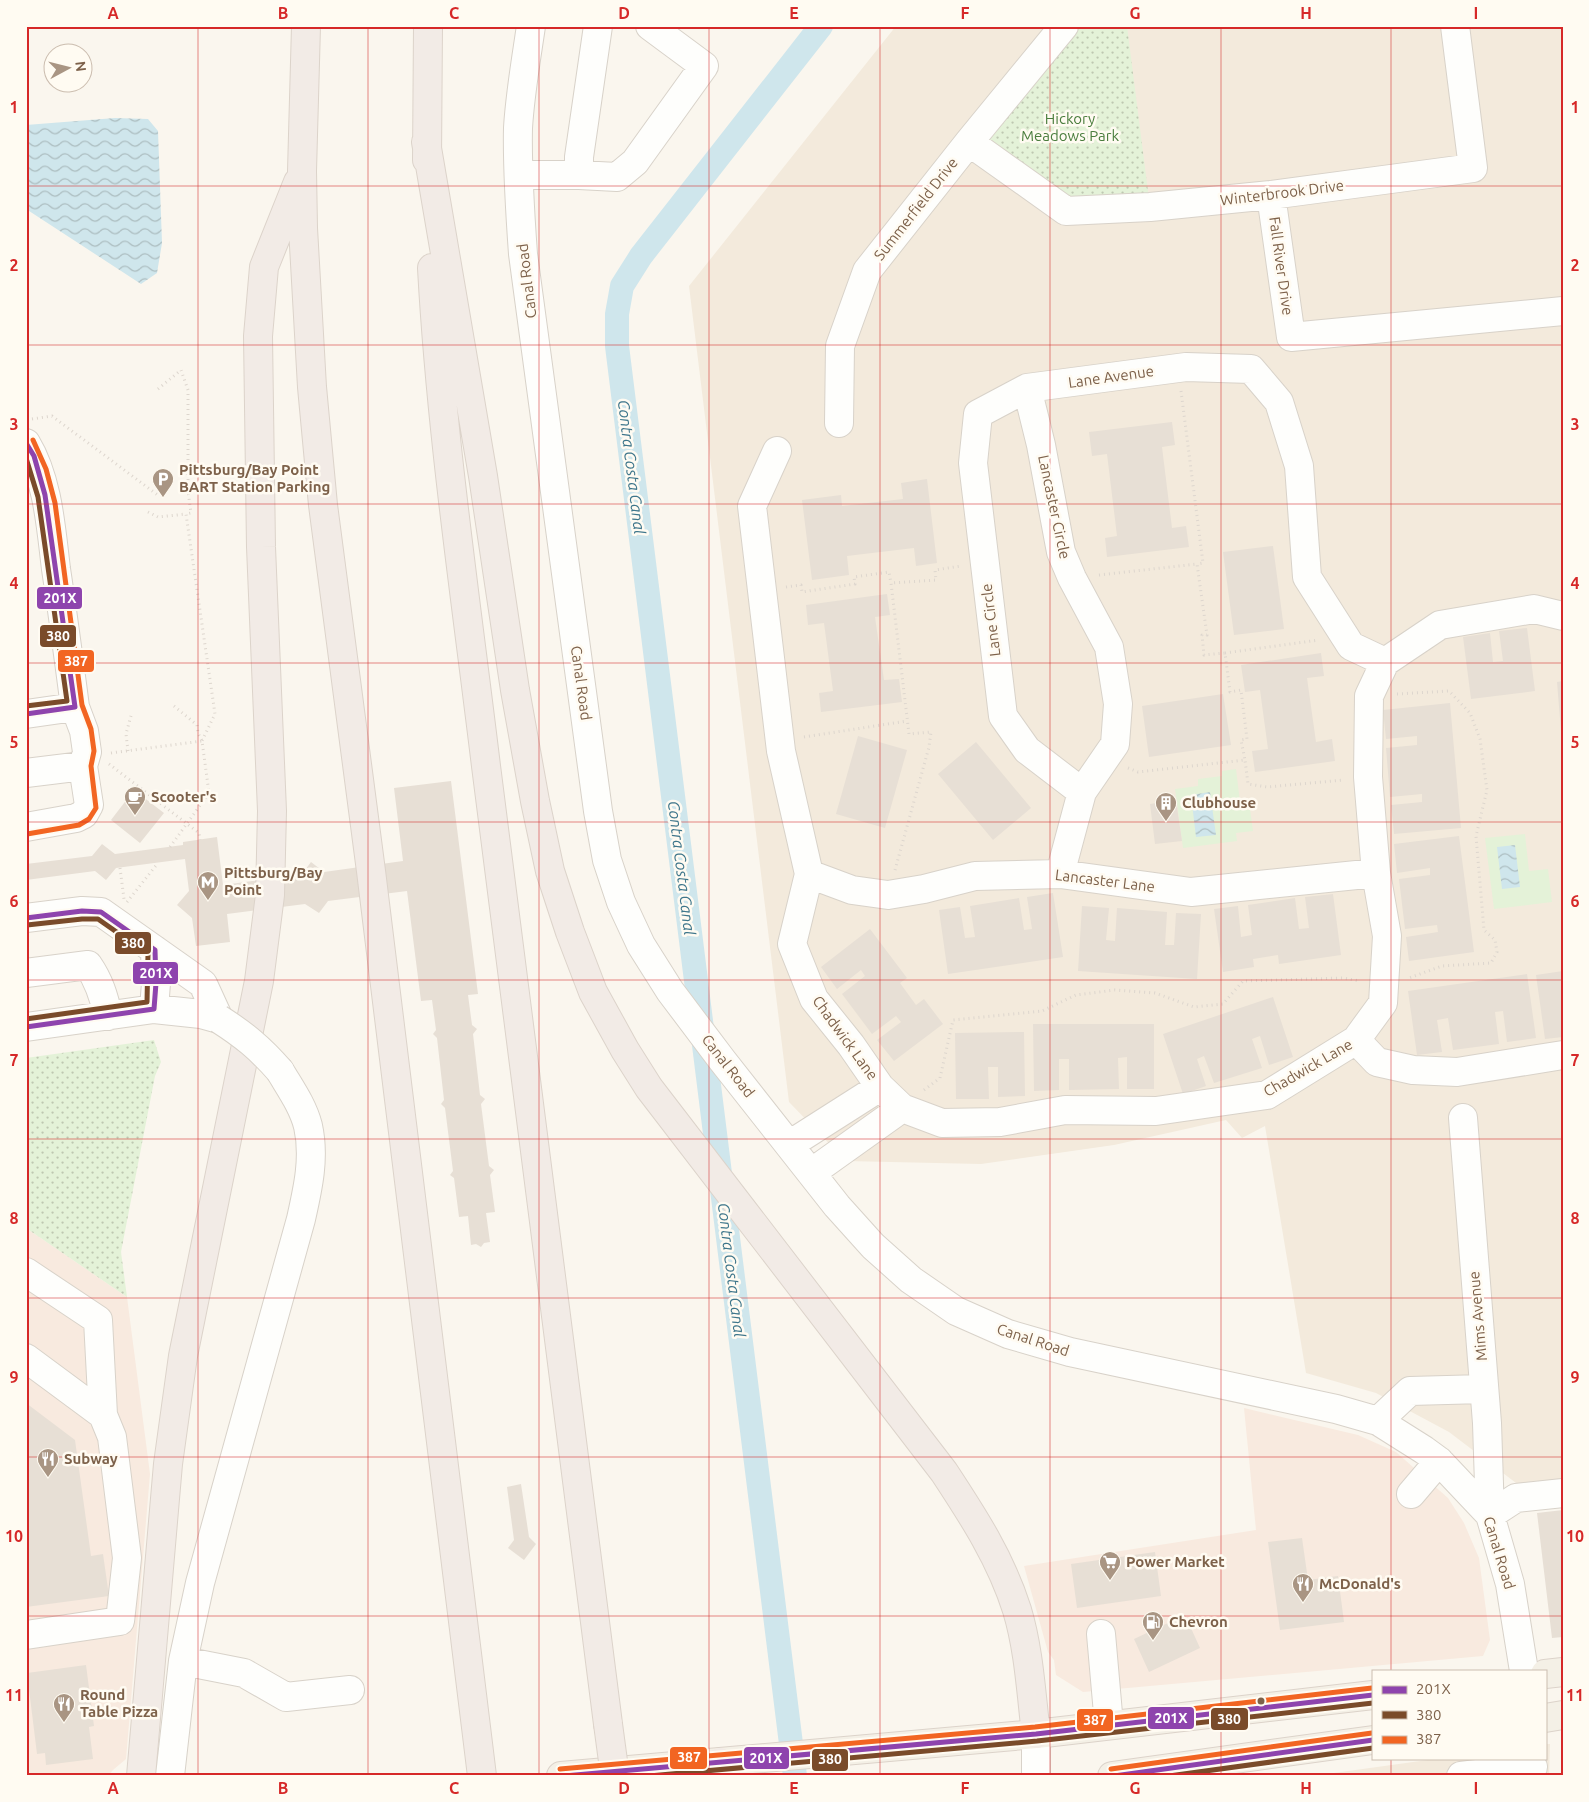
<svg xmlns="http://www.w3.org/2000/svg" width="1589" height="1802" viewBox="0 0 1589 1802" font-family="Ubuntu,sans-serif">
  <defs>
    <pattern id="grass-dots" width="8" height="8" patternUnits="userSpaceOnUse" patternTransform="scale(1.25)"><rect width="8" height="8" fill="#e4f2d8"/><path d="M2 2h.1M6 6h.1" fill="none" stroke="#bec7b1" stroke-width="1.8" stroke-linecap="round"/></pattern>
    <pattern id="water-waves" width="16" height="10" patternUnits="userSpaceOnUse" patternTransform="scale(1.25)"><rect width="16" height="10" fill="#cfe6ec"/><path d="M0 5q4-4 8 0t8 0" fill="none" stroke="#adbec1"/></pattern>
  </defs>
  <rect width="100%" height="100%" fill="#faf6ee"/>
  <path fill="#f3eadc" d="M896 26H1563V1482L1520 1486 1449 1432 1376 1393 1306 1373 1265 1126 1242 1138 1226 1120 1114 1145 981 1164 846 1161 789 1102 689 286Z
    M1545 1744H1550L1549 1776H1312L1442 1758H1545Z"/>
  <path fill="#f8eadf" d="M26 1228 127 1297 150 1474 126 1759 113 1770 108 1776H26Z
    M1244 1408 1358 1435 1396 1452 1448 1498 1464 1523 1479 1558 1490 1640 1483 1656 1083 1692 1056 1675 1054 1660 1048 1652 1024 1566 1256 1530Z"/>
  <path fill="url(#grass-dots)" d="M1064 26H1127L1150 207 1066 211 969 142Z
    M154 1040 161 1062 155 1076 121 1252 127 1297 26 1228V1058Z"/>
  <path fill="#e4f2d8" d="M1236 769 1241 810 1250 809 1253 831 1236 833 1237 841 1183 848 1175 789 1198 786V779L1222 776V771Z
    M1525 834 1529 871 1548 869 1552 902 1494 909 1485 838Z"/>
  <path fill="url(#water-waves)" d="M115 118 148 119 158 131 162 243 157 273 141 284 26 209V125Z
    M1210 792 1216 835 1196 837 1191 795Z
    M1515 845 1520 887 1502 889 1497 847Z"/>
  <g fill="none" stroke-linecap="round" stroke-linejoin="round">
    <path stroke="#cfe6ec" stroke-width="24" d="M795 1776 617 346V314L622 286 641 256 821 26"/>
  </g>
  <path fill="#e7dfd5" d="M1172 422 1175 445 1162 447 1172 528 1186 526 1189 547 1107 557 1105 538 1117 536 1107 454 1092 456 1089 432Z
    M927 479 937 563 916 566 914 548 847 556 849 575 812 580 802 500 841 495 842 506 903 499 901 483Z
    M1273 546 1284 629 1234 635 1223 552Z
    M887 594 890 615 875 617 884 680 899 679 902 702 821 712 819 693 833 691 824 623 808 625 806 605Z
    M1527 628 1535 691 1471 699 1463 637 1490 633 1493 662 1503 661 1499 631Z
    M1321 653 1324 676 1307 678 1316 742 1332 739 1335 761 1255 772 1252 751 1268 749 1260 690 1245 692 1241 665Z
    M1563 681V731H1561L1557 682Z
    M1223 694 1231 745 1149 757 1142 706Z
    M1450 703 1461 828 1394 834 1391 805 1422 802V794L1390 797 1386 748 1417 745V736L1386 739 1383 710Z
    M858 736 907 750 885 828 836 814Z
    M976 742 1031 808 993 840 938 774Z
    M451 781 478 994 468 995 472 1025 477 1029 473 1034 480 1095 485 1099 481 1104 489 1166 494 1170 490 1175 495 1212 486 1213 490 1242 484 1243 481 1247 476 1244 471 1245 468 1216 459 1217 454 1178 450 1175 453 1171 445 1108 441 1104 444 1100 437 1038 433 1034 436 1030 432 1000 421 1001 407 891 328 901 319 913 305 904 227 914 230 942 196 946 192 918 177 905 189 891 185 859 116 868 106 880 95 871 26 880V864L92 856 102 844 115 854 183 845V842L217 837 223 885 302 874 311 862 324 872 403 861 394 788Z
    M134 790 164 813 140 843 111 820Z
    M1176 800 1182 841 1155 844 1150 804Z
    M1459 836 1474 952 1409 961 1406 937 1438 932 1437 925 1405 929 1399 879 1430 875V868L1397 873 1394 844Z
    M1053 893 1063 957 948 974 939 910 960 907 965 938 975 937 970 906 1019 898 1024 930 1032 929 1027 897Z
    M1333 894 1341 955 1279 964 1278 955 1253 959 1254 967 1223 972 1214 909 1238 906 1241 937 1252 935 1248 905 1295 898 1299 929 1309 928 1305 897Z
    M1082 906 1109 908 1106 940 1115 941 1117 908 1167 912 1165 945H1174L1176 913 1201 914 1197 979 1078 971Z
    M870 929 907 978 900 983 916 1005 924 999 943 1024 894 1061 877 1040 901 1022 896 1016 872 1034 842 994 865 976 861 970 837 989 821 967Z
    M1563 971V1037L1545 1039 1536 975Z
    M1527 974 1536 1038 1507 1042 1503 1011 1495 1012 1499 1044 1453 1050 1448 1018 1437 1020 1442 1052 1417 1055 1408 991Z
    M1273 997 1293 1057 1269 1065 1260 1036 1252 1039 1262 1068 1214 1083 1204 1056 1197 1059 1206 1086 1183 1094 1163 1034Z
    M1033 1024H1154V1089H1127V1057L1118 1058 1119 1089 1069 1090V1059H1059V1090L1034 1091Z
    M1024 1032 1025 1096 998 1097V1067H988L989 1099H956L955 1033Z
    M26 1403 75 1440 91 1556 103 1554 109 1596 26 1607Z
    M521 1484 529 1537 536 1544 524 1560 508 1548 514 1540 507 1487Z
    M1563 1510V1637L1552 1638 1537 1513Z
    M1302 1538 1308 1580 1338 1576 1344 1622 1280 1630 1268 1542Z
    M1155 1552 1161 1596 1077 1608 1071 1564Z
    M1185 1615 1200 1648 1149 1672 1134 1639Z
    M86 1665 94 1726 89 1727 93 1759 46 1765 45 1753 37 1754 27 1673Z"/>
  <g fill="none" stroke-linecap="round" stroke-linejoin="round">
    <g stroke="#d8d2c9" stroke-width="30">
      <path id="minor" d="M531 26C526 60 520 94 518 128 517 170 520 212 523 254L598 811 607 860 621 902 641 945 670 991 722 1060 837 1206 873 1246 911 1280 956 1311 1008 1334 1070 1352 1336 1409 1378 1421 1424 1450 1439 1461 1490 1515 1510 1584 1524 1671
        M598 26 579 157V175L617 177 635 162 704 66 650 26
        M969 142 1066 211 1150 207 1271 195 1473 168 1455 26
        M519 175H579
        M1271 195 1291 337 1563 311
        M1027 388 1041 445 1061 552 1072 578 1109 647 1118 704 1115 744 1082 792 1060 874
        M839 423 840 346 867 271 969 142 1064 26
        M26 443C48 479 51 528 56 569 63 615 69 661 75 707L84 731 87 752 83 766 89 805 84 814 76 818 26 827
        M777 451 752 506 781 751 809 874 792 944 814 999 851 1045 880 1087 902 1108 942 1123 1000 1122 1065 1110 1156 1111 1267 1095 1356 1040 1383 1003 1387 936 1376 873 1368 777 1369 696 1385 662
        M1385 662 1440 625 1534 609 1563 616
        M26 714 75 707
        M26 773 83 766
        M1082 792 1027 750 1003 716 973 463 978 414 1027 388 1186 367 1251 369 1279 402 1299 466 1307 577 1351 646 1385 662
        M809 874 852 890 888 895 924 889 975 876 1060 874 1191 892 1376 873
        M26 918 82 911 101 912 203 984 219 1019
        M26 973 88 965C99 981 104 996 108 1016
        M154 1009 156 983 155 950
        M26 1027 154 1009 201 1014 219 1019
        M1356 1040 1377 1062 1413 1070 1457 1072 1563 1055
        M1463 1118 1487 1423 1490 1515
        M789 1145 880 1087
        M811 1173 902 1108
        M26 1272 98 1320 103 1415 112 1437 127 1558 120 1621 26 1635
        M26 1358 103 1415
        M1378 1421 1410 1391 1484 1389
        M1411 1494 1439 1461
        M1490 1515 1516 1498 1563 1493
        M1101 1634 1109 1725
        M183 1661 244 1673 286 1697 350 1690
        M1036 1734V1776
        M170 1776 183 1661 200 1583 301 1219C308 1188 315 1157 308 1126 303 1106 290 1088 280 1071
        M1461 1776 1533 1767"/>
    </g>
    <g stroke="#dcd3ca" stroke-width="30">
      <path id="major" d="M1545 1674 1563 1672
        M1545 1718 1563 1715
        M561 1776 1036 1734 1373 1695
        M1112 1776 1373 1740"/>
    </g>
    <g stroke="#dcd3ca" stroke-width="30">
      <path id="highway" d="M306 26 302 171 303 228 312 387 323 505 371 871 482 1776
        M426 142 483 476 515 690 535 801 550 871 570 932 593 992 625 1050 649 1088 944 1472C973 1516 1001 1559 1017 1610 1029 1650 1031 1692 1036 1734
        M427 160 428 26
        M432 268C441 434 466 600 486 766 524 1085 569 1404 608 1724
        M720 1762 722 1776
        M141 1776 168 1464 183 1356 259 981 270 895 272 811 261 547 258 336 264 267 298 182"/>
    </g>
    <path stroke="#ddd6ce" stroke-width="3" stroke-dasharray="1 4" stroke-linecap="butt" d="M158 389 181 370 188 390V491L191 513 186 514 215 714 202 741
      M1181 391 1203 563 1197 564
      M32 419 52 416 159 496
      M148 512 158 517 186 514
      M1099 575 1197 564 1207 635H1202L1204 655 1225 653 1230 692 1241 690 1247 739 1241 740 1245 760
      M786 587 801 585 802 592 855 584 854 577 889 572 891 583
      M1225 653 1319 640
      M1397 694 1449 691 1470 713 1480 739 1487 790 1476 836 1484 930 1495 940 1497 952 1491 963 1442 966 1409 978
      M804 737 907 721
      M128 751 126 734 132 712
      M111 753 202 741
      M109 764 199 833 200 840
      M1128 768 1138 772 1245 760 1248 784 1267 787 1344 780
      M170 847 209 793 202 741 198 733 197 725 174 706
      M120 868 124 899
      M895 870 929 747 931 732 909 734 891 583 936 580 935 570 961 566
      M127 902 158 863
      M924 1090 940 1078 953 1020 1042 1011 1076 995 1115 990 1155 993 1194 1007 1223 1004 1243 981 1343 978 1360 981"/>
    <use href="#minor" stroke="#fefefc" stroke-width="28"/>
    <use href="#major" stroke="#f4f0e6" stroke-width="28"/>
    <use href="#highway" stroke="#f2ebe6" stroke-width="28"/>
    <g stroke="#d8d2c9" stroke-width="30" stroke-linecap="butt">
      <path id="minor-bridge" d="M219 1019C244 1035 260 1048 280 1071"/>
    </g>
    <g stroke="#dcd3ca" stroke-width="30" stroke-linecap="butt">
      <path id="highway-bridge" d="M608 1724 615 1776"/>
    </g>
    <use href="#minor-bridge" stroke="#fefefc" stroke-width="28"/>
    <use href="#highway-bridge" stroke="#f2ebe6" stroke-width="28"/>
    <g stroke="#fffbf2" stroke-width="9">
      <path id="bus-1" d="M26 443 34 456 45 495 75 707 26 714
        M26 918 82 911 101 912 155 950 156 983 154 1009 26 1027
        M564 1776 1036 1734 1373 1695
        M1114 1776 1373 1740"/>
    </g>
    <g stroke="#fffbf2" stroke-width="9">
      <path id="bus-2" d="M26 458 38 497 67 701 26 706
        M26 1019 147 1002 148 954 98 919H82L27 925
        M649 1776 1037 1741 1373 1703
        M1169 1776 1373 1748"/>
    </g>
    <g stroke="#fffbf2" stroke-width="9">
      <path id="bus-3" d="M27 834 79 825 89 819 96 808 91 766 94 751 91 729 82 705 55 503 46 469 33 440
        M560 1769 1035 1727 1372 1688
        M1111 1769 1372 1733"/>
    </g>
    <use href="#bus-1" stroke="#8e44ad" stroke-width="5"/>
    <use href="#bus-2" stroke="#7a4b2a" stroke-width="5"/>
    <use href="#bus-3" stroke="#f26522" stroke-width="5"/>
  </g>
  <path fill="none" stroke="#d62828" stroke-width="1" stroke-opacity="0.55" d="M198 26V1776M368 26V1776M539 26V1776M709 26V1776M880 26V1776M1050 26V1776M1221 26V1776M1391 26V1671M26 186H1563M26 345H1563M26 504H1563M26 663H1563M26 822H1563M26 980H1563M26 1139H1563M26 1298H1563M26 1457H1563M26 1616H1563M1391 1758V1776"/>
  <defs>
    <g id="parking-pin" transform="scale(1.125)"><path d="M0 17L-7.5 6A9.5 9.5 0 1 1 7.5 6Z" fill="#a99583" stroke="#fffbf2"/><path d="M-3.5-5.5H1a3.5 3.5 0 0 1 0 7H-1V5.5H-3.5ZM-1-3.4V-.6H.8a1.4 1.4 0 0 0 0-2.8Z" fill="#fff"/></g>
    <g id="cafe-pin" transform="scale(1.125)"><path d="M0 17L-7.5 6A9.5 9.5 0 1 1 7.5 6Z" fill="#a99583" stroke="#fffbf2"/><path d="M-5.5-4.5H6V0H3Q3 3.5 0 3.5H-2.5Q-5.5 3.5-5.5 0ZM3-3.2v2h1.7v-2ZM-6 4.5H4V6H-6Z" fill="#fff"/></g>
    <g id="building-pin" transform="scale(1.125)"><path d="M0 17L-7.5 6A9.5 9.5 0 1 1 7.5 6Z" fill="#a99583" stroke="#fffbf2"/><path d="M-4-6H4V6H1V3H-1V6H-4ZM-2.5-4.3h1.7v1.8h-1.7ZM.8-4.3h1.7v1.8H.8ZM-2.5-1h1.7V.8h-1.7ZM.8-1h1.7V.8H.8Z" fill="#fff"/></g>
    <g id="metro-pin" transform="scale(1.125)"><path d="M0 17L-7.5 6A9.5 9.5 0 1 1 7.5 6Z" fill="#a99583" stroke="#fffbf2"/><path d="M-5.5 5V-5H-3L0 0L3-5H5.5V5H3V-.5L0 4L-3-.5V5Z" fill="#fff"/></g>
    <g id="restaurant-pin" transform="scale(1.125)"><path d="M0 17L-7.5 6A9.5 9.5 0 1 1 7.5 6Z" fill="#a99583" stroke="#fffbf2"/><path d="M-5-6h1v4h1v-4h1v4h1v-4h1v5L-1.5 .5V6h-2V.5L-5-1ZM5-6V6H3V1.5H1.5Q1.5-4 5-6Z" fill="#fff"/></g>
    <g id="supermarket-pin" transform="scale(1.125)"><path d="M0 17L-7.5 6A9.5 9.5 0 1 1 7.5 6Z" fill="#a99583" stroke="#fffbf2"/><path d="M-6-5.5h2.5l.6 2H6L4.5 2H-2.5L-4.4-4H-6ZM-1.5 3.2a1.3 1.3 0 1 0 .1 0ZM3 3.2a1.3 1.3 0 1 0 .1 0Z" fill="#fff"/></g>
    <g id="fuel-pin" transform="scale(1.125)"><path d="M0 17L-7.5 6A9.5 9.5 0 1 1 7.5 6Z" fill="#a99583" stroke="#fffbf2"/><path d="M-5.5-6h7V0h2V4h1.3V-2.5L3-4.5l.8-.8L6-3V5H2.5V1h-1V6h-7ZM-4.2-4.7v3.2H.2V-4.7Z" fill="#fff"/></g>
  </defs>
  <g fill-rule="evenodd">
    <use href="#parking-pin" x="163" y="479"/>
    <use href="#cafe-pin" x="135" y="797"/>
    <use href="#building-pin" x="1166" y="803"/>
    <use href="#metro-pin" x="208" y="882"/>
    <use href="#restaurant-pin" x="48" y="1459"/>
    <use href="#supermarket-pin" x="1110" y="1562"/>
    <use href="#restaurant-pin" x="1303" y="1584"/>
    <use href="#fuel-pin" x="1153" y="1622"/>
    <use href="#restaurant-pin" x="64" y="1704"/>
  </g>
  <circle fill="#7d614a" stroke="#fffbf2" stroke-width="2" cx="1261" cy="1701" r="4.5"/>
  <g text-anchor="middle" stroke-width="5" stroke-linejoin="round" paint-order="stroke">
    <g font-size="15" fill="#4a7d3d" stroke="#fffbf2">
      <text x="1070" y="124">Hickory<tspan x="1070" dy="17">Meadows Park</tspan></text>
    </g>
    <g font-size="15" fill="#7d614a" stroke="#fffbf2">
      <text transform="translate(1282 193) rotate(-7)" y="5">Winterbrook Drive</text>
      <text transform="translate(916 209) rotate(-52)" y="5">Summerfield Drive</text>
      <text transform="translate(1281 266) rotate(82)" y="5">Fall River Drive</text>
      <text transform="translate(527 281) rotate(-97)" y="5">Canal Road</text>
      <text transform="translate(1111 377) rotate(-8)" y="5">Lane Avenue</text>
      <text transform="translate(1054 507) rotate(78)" y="5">Lancaster Circle</text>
      <text transform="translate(991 620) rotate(-97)" y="5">Lane Circle</text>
      <text transform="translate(581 683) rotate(82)" y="5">Canal Road</text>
      <text transform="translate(1105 881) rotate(7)" y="5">Lancaster Lane</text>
      <text transform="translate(845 1038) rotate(54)" y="5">Chadwick Lane</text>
      <text transform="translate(728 1066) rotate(52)" y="5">Canal Road</text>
      <text transform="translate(1308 1068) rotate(-30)" y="5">Chadwick Lane</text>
      <text transform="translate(1478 1316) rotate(-95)" y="5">Mims Avenue</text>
      <text transform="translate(1033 1340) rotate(18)" y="5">Canal Road</text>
      <text transform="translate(1499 1553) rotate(73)" y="5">Canal Road</text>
    </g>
    <g font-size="15" font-weight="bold" fill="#7d614a" stroke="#fffbf2" text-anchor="start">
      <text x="179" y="475">Pittsburg/Bay Point<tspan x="179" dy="17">BART Station Parking</tspan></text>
      <text x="151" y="802">Scooter's</text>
      <text x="1182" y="808">Clubhouse</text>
      <text x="224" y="878">Pittsburg/Bay<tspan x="224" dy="17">Point</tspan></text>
      <text x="64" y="1464">Subway</text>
      <text x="1126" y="1567">Power Market</text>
      <text x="1319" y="1589">McDonald's</text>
      <text x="1169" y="1627">Chevron</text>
      <text x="80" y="1700">Round<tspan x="80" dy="17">Table Pizza</tspan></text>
    </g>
    <g font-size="16" font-style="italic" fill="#3e768b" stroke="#fffbf2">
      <text transform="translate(632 467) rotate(83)" y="6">Contra Costa Canal</text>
      <text transform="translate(682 868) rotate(83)" y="6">Contra Costa Canal</text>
      <text transform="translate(732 1270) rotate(83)" y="6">Contra Costa Canal</text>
    </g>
  </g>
  <g stroke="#fffbf2" stroke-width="2">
    <rect x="36" y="586" width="47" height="24" rx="5" fill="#8e44ad"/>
    <rect x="39" y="624" width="38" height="24" rx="5" fill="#7a4b2a"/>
    <rect x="57" y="649" width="38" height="24" rx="5" fill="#f26522"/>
    <rect x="114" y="931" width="38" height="24" rx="5" fill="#7a4b2a"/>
    <rect x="132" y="961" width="47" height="24" rx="5" fill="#8e44ad"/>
    <rect x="1147" y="1706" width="48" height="24" rx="5" fill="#8e44ad"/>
    <rect x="1210" y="1707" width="39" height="24" rx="5" fill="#7a4b2a"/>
    <rect x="1076" y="1708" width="38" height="24" rx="5" fill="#f26522"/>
    <rect x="669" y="1746" width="39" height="24" rx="5" fill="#f26522"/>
    <rect x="743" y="1746" width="47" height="24" rx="5" fill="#8e44ad"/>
    <rect x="811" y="1748" width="38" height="24" rx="5" fill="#7a4b2a"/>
  </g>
  <g font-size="14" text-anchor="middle" font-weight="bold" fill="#fff">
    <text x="60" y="603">201X</text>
    <text x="58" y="641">380</text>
    <text x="76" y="666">387</text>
    <text x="133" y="948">380</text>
    <text x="156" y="978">201X</text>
    <text x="1171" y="1723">201X</text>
    <text x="1229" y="1724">380</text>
    <text x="1095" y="1725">387</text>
    <text x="689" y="1762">387</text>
    <text x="766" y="1763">201X</text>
    <text x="830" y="1764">380</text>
  </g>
  <rect width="1589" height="1802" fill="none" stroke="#fffbf2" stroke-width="55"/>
  <rect x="1372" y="1670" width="175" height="90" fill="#fffbf2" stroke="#cbbdaf"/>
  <rect x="1382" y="1686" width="25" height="8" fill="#8e44ad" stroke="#cbbdaf"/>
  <text x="1416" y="1694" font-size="15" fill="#7d614a">201X</text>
  <rect x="1382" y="1711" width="25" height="8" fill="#7a4b2a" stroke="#cbbdaf"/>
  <text x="1416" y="1720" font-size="15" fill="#7d614a">380</text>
  <rect x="1382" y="1736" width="25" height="8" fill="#f26522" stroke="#cbbdaf"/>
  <text x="1416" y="1744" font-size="15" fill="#7d614a">387</text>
  <g transform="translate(68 68) rotate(83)"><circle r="24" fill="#fffbf2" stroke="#cbbdaf"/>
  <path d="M0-4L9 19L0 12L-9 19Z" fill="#a99583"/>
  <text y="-8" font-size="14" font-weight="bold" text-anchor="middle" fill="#7d614a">N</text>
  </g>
  <rect x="28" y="28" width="1534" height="1746" fill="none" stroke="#d62828" stroke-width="2"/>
  <g font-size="16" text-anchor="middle" font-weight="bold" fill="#d62828">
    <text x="113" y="19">A</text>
    <text x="283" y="19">B</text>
    <text x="454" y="19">C</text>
    <text x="624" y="19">D</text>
    <text x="794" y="19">E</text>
    <text x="965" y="19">F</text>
    <text x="1135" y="19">G</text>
    <text x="1306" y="19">H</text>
    <text x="1476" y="19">I</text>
    <text x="14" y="113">1</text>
    <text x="1575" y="113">1</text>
    <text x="14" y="271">2</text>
    <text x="1575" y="271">2</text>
    <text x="14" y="430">3</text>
    <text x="1575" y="430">3</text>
    <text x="14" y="589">4</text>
    <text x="1575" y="589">4</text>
    <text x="14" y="748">5</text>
    <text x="1575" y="748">5</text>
    <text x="14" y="907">6</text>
    <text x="1575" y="907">6</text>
    <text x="14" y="1066">7</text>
    <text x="1575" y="1066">7</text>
    <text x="14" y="1224">8</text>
    <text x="1575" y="1224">8</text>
    <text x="14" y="1383">9</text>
    <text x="1575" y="1383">9</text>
    <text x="14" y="1542">10</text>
    <text x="1575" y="1542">10</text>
    <text x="14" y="1701">11</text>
    <text x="1575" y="1701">11</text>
    <text x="113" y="1794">A</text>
    <text x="283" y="1794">B</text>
    <text x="454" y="1794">C</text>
    <text x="624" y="1794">D</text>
    <text x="794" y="1794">E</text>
    <text x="965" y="1794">F</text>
    <text x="1135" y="1794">G</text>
    <text x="1306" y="1794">H</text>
    <text x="1476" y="1794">I</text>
  </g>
</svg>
